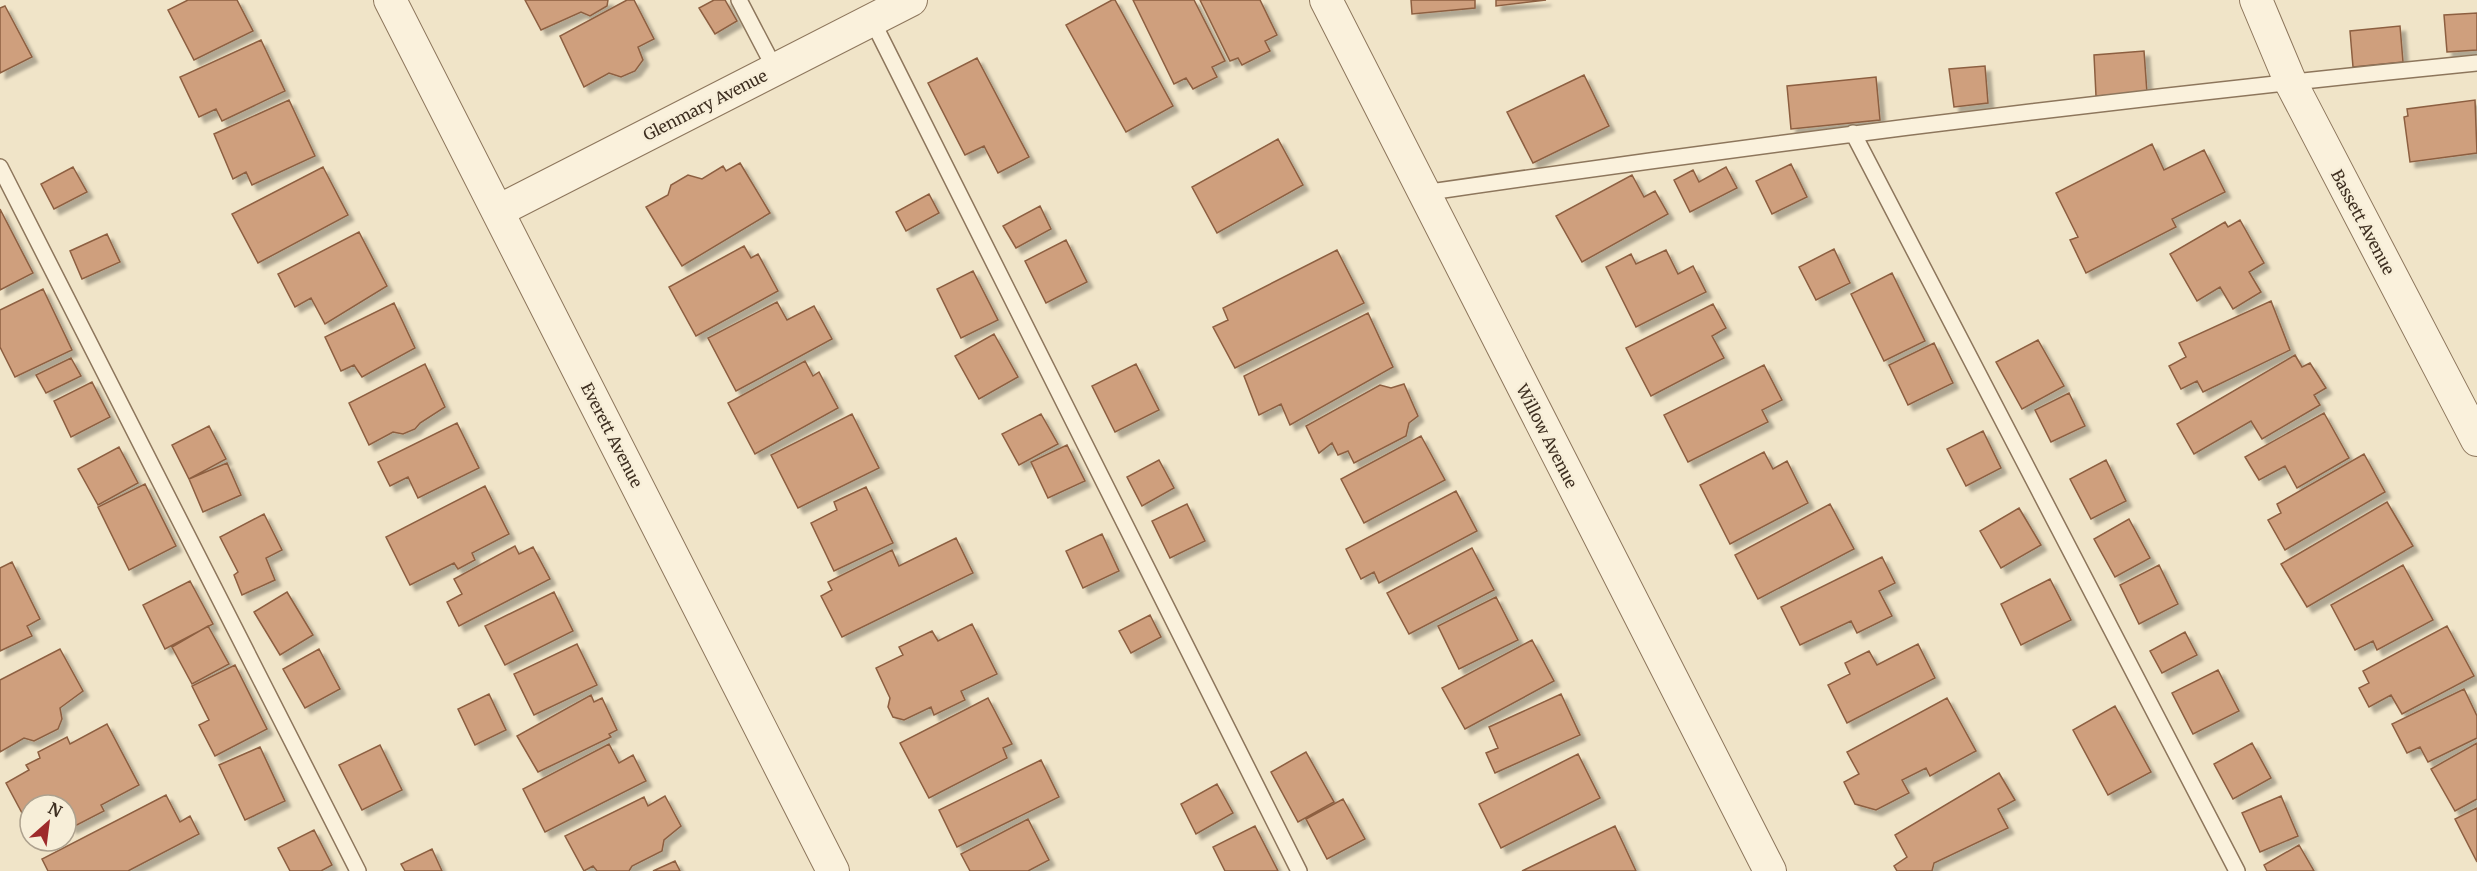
<svg xmlns="http://www.w3.org/2000/svg" width="2477" height="871" viewBox="0 0 2477 871" font-family="Merriweather,serif">
  <defs>
    <filter id="shadow"><feDropShadow dx="5.5" dy="5.5" stdDeviation="1.5" flood-color="#0004"/></filter>
  </defs>
  <rect width="100%" height="100%" fill="#f0e4c8"/>
  <path fill="#cf9f7d" stroke="#8d5f41" stroke-width="1.5" filter="url(#shadow)" d="M188 0H237L253 31 194 60 168 10Z
    M525 0H608L607 6 590 16 581 12 541 30Z
    M627 0H634L654 39 638 47 643 60 635 71 621 77 609 73 584 87 560 36Z
    M714 0H725L737 21 715 34 699 8Z
    M1112 0H1115L1173 106 1126 132 1066 25Z
    M1133 0H1194L1225 61 1212 67 1217 77 1193 89 1186 78 1174 84Z
    M1200 0H1260L1277 35 1265 41 1270 51 1242 65 1238 58 1230 61Z
    M1411 0H1475V8L1412 14Z
    M1496 0H1546L1496 6Z
    M5 6 32 57 0 73V8Z
    M2477 13V50L2447 52 2444 15Z
    M2400 26 2403 62 2353 67 2350 31Z
    M261 40 285 91 222 121 216 109 199 117 180 77Z
    M2144 51 2147 93 2096 96 2094 55Z
    M977 58 1029 157 998 173 984 146 965 155 928 83Z
    M1985 66 1988 103 1954 107 1949 69Z
    M1584 75 1609 126 1533 163 1507 112Z
    M1876 77 1880 120 1791 129 1787 86Z
    M289 100 315 156 252 185 246 172 233 179 214 134Z
    M2475 100 2477 153 2410 162 2404 117 2408 116 2407 109Z
    M1278 139 1303 185 1217 233 1192 187Z
    M2152 144 2164 170 2204 150 2225 192 2172 219 2176 227 2086 273 2070 240 2078 237 2056 193Z
    M740 163 770 213 682 266 646 207 668 195 671 185 688 175 702 179 723 166 726 171Z
    M1791 164 1807 197 1772 214 1756 181Z
    M73 167 87 192 54 209 41 184Z
    M323 167 348 215 258 263 232 214Z
    M1726 167 1737 188 1690 212 1674 180 1693 170 1699 182Z
    M1632 175 1644 197 1655 191 1668 214 1582 262 1556 216Z
    M929 194 939 213 906 231 896 212Z
    M1040 206 1051 229 1016 248 1003 226Z
    M0 209 33 273 0 290Z
    M2240 220 2264 263 2249 272 2261 292 2233 309 2220 287 2197 301 2170 254 2225 222 2228 227Z
    M359 232 387 286 325 324 311 298 295 307 278 274Z
    M107 234 120 262 82 279 70 251Z
    M1066 240 1087 282 1046 303 1025 261Z
    M744 246 751 258 758 254 778 291 696 336 669 287Z
    M1834 249 1850 283 1816 300 1799 267Z
    M1337 250 1364 303 1235 368 1213 327 1228 320 1223 308Z
    M1666 250 1678 274 1693 266 1706 292 1636 327 1606 267 1631 254 1636 264Z
    M973 271 998 320 961 338 937 289Z
    M1892 273 1925 341 1884 361 1851 294Z
    M43 289 72 350 15 377 0 347V310Z
    M2271 301 2290 350 2203 392 2197 381 2181 389 2169 366 2186 357 2179 343Z
    M777 302 787 320 814 306 832 339 736 391 708 338Z
    M394 303 415 348 362 377 354 365 341 371 325 337Z
    M1713 304 1726 328 1712 336 1724 358 1651 396 1626 348Z
    M1368 313 1393 367 1290 425 1281 404 1259 415 1244 376Z
    M994 334 1018 377 979 399 955 356Z
    M2038 340 2064 386 2022 409 1996 362Z
    M1934 343 1953 383 1908 405 1889 365Z
    M2295 355 2302 367 2310 363 2326 388 2314 395 2320 405 2262 439 2251 421 2194 454 2177 424Z
    M71 358 81 376 46 393 36 375Z
    M805 361 813 376 819 372 838 408 755 454 728 403Z
    M425 364 445 407 420 423 415 429 403 434 393 432 369 445 349 403Z
    M1136 364 1159 410 1115 432 1092 386Z
    M1764 365 1782 400 1762 410 1768 422 1688 462 1664 415Z
    M92 382 110 417 71 437 54 401Z
    M1404 384 1418 416 1409 423 1406 436 1354 463 1348 451 1338 455 1332 443 1319 453 1306 426 1380 385 1391 388Z
    M2069 393 2085 426 2051 442 2035 410Z
    M2324 413 2349 458 2297 488 2285 466 2259 480 2245 457Z
    M852 414 879 468 798 508 771 455Z
    M1041 414 1058 444 1019 465 1002 434Z
    M457 423 479 468 418 498 408 477 390 486 378 462Z
    M209 426 226 459 189 479 172 445Z
    M1983 431 2001 468 1966 486 1947 449Z
    M1421 436 1445 480 1364 523 1341 479Z
    M1067 445 1085 481 1048 498 1031 462Z
    M119 447 138 483 98 505 78 469Z
    M1764 452 1773 469 1787 461 1808 503 1730 544 1700 485Z
    M2364 454 2385 492 2285 550 2268 520 2281 513 2277 504Z
    M1159 460 1174 488 1142 506 1127 477Z
    M2106 460 2126 501 2091 519 2070 479Z
    M227 463 241 495 203 512 189 479Z
    M145 484 176 546 129 570 98 507Z
    M485 486 509 534 472 553 475 560 458 569 454 563 410 585 386 537Z
    M866 487 893 543 834 571 811 523 837 510 834 502Z
    M1456 491 1477 531 1379 583 1374 572 1361 579 1346 549Z
    M2387 502 2413 546 2307 607 2281 564Z
    M1187 504 1205 541 1170 558 1152 521Z
    M1830 504 1854 549 1758 599 1735 555Z
    M2019 508 2041 545 2001 568 1980 531Z
    M264 514 282 550 266 558 275 580 242 595 234 575 238 572 220 537Z
    M2129 519 2150 558 2115 577 2094 539Z
    M1102 534 1119 571 1083 588 1066 551Z
    M956 538 973 573 842 637 821 596 832 590 828 582 892 550 899 566Z
    M515 546 519 554 533 547 550 579 459 626 447 602 462 594 454 579Z
    M1472 548 1494 590 1409 634 1387 593Z
    M1882 557 1895 583 1879 591 1892 616 1857 633 1851 621 1800 645 1781 607Z
    M12 562 40 619 27 626 32 636 0 651V568Z
    M2159 565 2178 604 2139 624 2120 585Z
    M2403 565 2433 620 2377 650 2373 641 2355 650 2331 605Z
    M2050 579 2071 620 2021 645 2001 604Z
    M190 581 213 624 165 649 143 605Z
    M287 592 313 635 280 655 254 612Z
    M554 592 573 631 505 665 485 626Z
    M1496 597 1518 640 1459 669 1438 626Z
    M1150 615 1161 637 1131 653 1119 631Z
    M972 624 997 674 961 691 965 700 934 715 931 707 904 720 893 717 888 707 890 698 876 668 903 655 899 647 932 631 938 641Z
    M208 626 229 664 192 684 172 647Z
    M2447 626 2474 676 2402 714 2391 695 2369 707 2359 688 2369 683 2363 671Z
    M2185 632 2197 655 2162 673 2150 651Z
    M1532 640 1554 681 1465 729 1442 688Z
    M577 644 597 685 534 715 514 674Z
    M1918 644 1935 678 1847 723 1828 685 1850 674 1845 663 1869 651 1877 665Z
    M60 649 83 691 60 708 62 719 58 729 34 741 24 738 0 752V680Z
    M319 649 340 689 305 708 283 669Z
    M235 665 267 729 215 756 199 725 209 720 192 686Z
    M2218 670 2239 711 2193 734 2172 693Z
    M2464 689 2477 716V738L2428 762 2420 747 2407 753 2392 724Z
    M489 694 506 730 475 745 458 709Z
    M1561 694 1580 735 1495 773 1486 753 1498 748 1489 727Z
    M591 695 594 702 602 698 617 730 609 734 611 737 538 772 517 736Z
    M988 698 1012 744 1003 748 1007 758 929 798 900 743Z
    M1947 698 1976 751 1930 776 1926 768 1902 780 1909 793 1876 810 1855 804 1844 782 1859 774 1847 752Z
    M2115 706 2151 772 2108 795 2073 730Z
    M107 724 139 785 101 805 104 811 71 828 68 820 66 821V805H30V828L6 783 29 770 26 765 40 758 38 752 67 737 70 744Z
    M2252 743 2271 778 2233 799 2214 764Z
    M2477 743V799L2455 811 2431 769Z
    M609 744 619 763 633 755 646 781 545 832 523 789Z
    M380 745 402 790 362 810 339 765Z
    M260 747 285 801 245 820 219 765Z
    M1306 752 1334 802 1298 822 1271 772Z
    M1578 754 1600 798 1501 848 1479 804Z
    M1041 760 1059 797 957 847 939 810Z
    M1999 773 2015 800 1998 809 2008 828 1934 863 1932 871H1897L1894 866 1907 857 1895 835Z
    M1217 784 1233 813 1196 834 1181 804Z
    M166 795 180 822 190 816 199 834 128 871H48L42 859Z
    M665 796 681 826 664 840 662 851 632 866 629 871H597L593 866 584 871 565 836 644 797 648 806Z
    M2281 796 2298 836 2260 852 2242 813Z
    M1343 799 1365 839 1327 859 1306 819Z
    M2477 808V862L2455 819Z
    M1028 819 1049 860 1028 871H970L961 854Z
    M1255 826 1278 871H1225L1213 847Z
    M1615 826 1636 871H1522Z
    M314 830 332 865 321 871H290L278 848Z
    M2299 845 2314 871H2267L2264 865Z
    M432 849 442 871H405L401 864Z
    M675 861 680 871H653Z"/>
  <g fill="none" stroke-linecap="round" stroke-linejoin="round">
    <g stroke="#8d765c" stroke-width="18">
      <path id="service" d="M739 0 775 69
        M872 20 1299 871
        M1853 133 2237 871
        M0 167 358 871
        M1423 193C1773 142 2125 98 2477 63"/>
    </g>
    <g stroke="#8d765c" stroke-width="34">
      <path id="minor" d="M390 0 833 871
        M1326 0 1770 871
        M2256 0 2290 81 2477 440
        M498 211 911 0"/>
    </g>
    <use href="#service" stroke="#faf1dc" stroke-width="15"/>
    <use href="#minor" stroke="#faf1dc" stroke-width="32"/>
  </g>
  <g text-anchor="middle" stroke-width="5" stroke-linejoin="round" paint-order="stroke">
    <g font-size="16" fill="#3d2e20" stroke="#f7eed8">
      <text transform="translate(705 105) rotate(-27)" y="6">Glenmary Avenue</text>
      <text transform="translate(2363 222) rotate(62)" y="6">Bassett Avenue</text>
      <text transform="translate(612 435) rotate(63)" y="6">Everett Avenue</text>
      <text transform="translate(1547 436) rotate(63)" y="6">Willow Avenue</text>
    </g>
  </g>
  <g transform="translate(48 823) rotate(28)"><circle r="28" fill="#f7eed8" stroke="#ada18e" stroke-width="1.5"/>
  <path d="M0-4.5L10 22L0 15L-10 22Z" fill="#9e2a2b"/>
  <text y="-9" font-size="16" font-weight="bold" text-anchor="middle" fill="#3d2e20">N</text>
  </g>
</svg>
